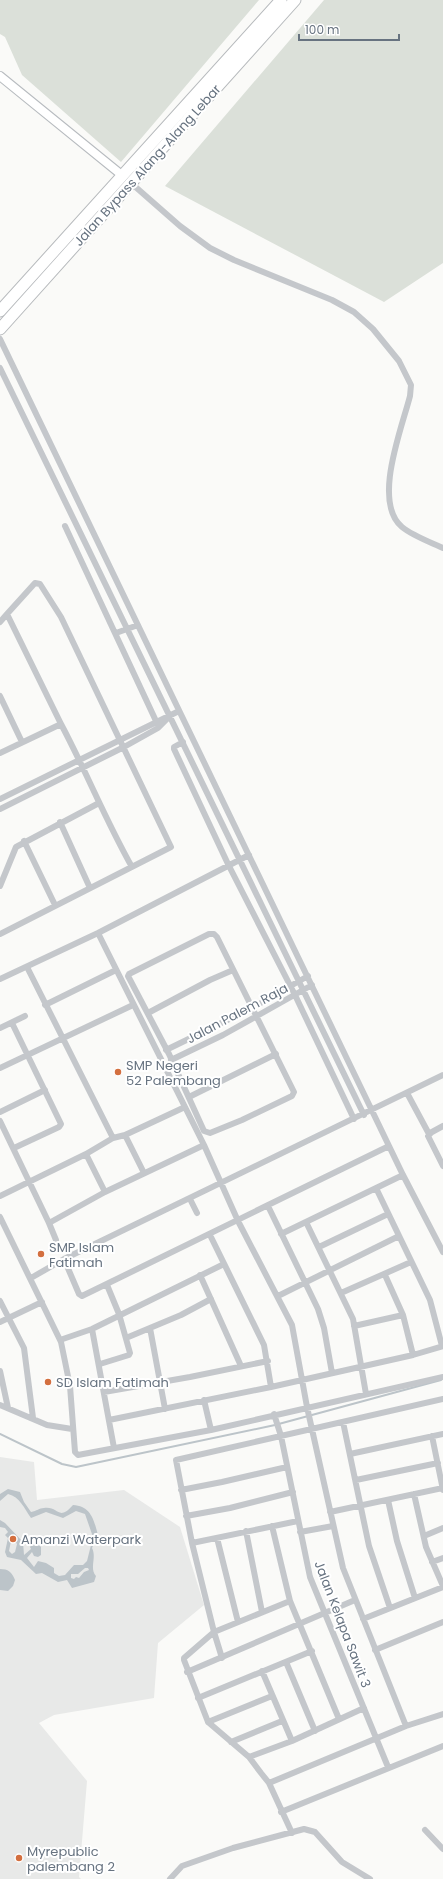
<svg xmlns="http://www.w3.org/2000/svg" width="443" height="1879" viewBox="0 0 443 1879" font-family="Poppins,sans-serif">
  <rect width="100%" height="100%" fill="#fafaf8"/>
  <path fill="#e8e9e8" d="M0 1457 34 1462 37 1500 124 1490 180 1527 204 1605 158 1643 154 1698 54 1715 39 1723 87 1781 79 1877 81 1879H0Z"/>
  <path fill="#dbe0d9" d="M0 0H259L121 162 22 75 5 37 0 34Z
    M324 0H443V263L384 302 165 186Z"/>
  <path fill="#bcc4c9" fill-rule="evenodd" d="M8 1489 20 1492 24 1502 31 1512C37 1511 39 1508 44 1508 59 1506 58 1522 73 1505 91 1506 94 1520 98 1535L92 1548C97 1558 89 1568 96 1576L94 1582 72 1588 67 1580 58 1582 42 1573 36 1574 21 1560 7 1557 5 1552 8 1538 5 1535 8 1532 5 1528 0 1527V1520L5 1523 23 1542 24 1555 31 1549 30 1547 33 1543H37L41 1547V1555L38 1557 34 1556 32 1552 27 1558 34 1567 38 1561 46 1563 54 1568V1573L59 1576 65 1575 74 1565H83L87 1561 93 1537 85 1514 76 1511 63 1518 46 1512 31 1518C24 1508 20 1497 8 1494L0 1501V1494ZM14 1540 17 1544 15 1552 12 1554 9 1551 11 1541ZM85 1568H88L89 1570 84 1572 79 1578 76 1577 74 1579 71 1578V1574H78Z
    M0 1569C8 1569 12 1572 15 1580L13 1586 8 1591 0 1590Z"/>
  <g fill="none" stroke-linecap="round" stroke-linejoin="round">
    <path stroke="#bcc4c9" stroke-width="2" d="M0 1434 62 1464 76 1467 275 1425 441 1380"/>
    <g stroke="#b7bbbf" stroke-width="10">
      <path id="secondary" d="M0 76 118 172"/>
    </g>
    <g stroke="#b7babd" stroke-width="13">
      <path id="highway" d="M0 311 281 0
        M0 329 295 0"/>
    </g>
    <path stroke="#c4c7cb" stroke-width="6" d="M131 183 180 226 210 248 234 260 332 300 354 312 373 329 399 361 411 385 410 396C402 428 372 502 402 527 413 536 430 542 443 548
      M0 339 403 1175 443 1252
      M0 368 364 1115
      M65 526 156 721
      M0 622 7 614 61 724 0 753
      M116 633 138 625
      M0 696 22 742
      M61 724C86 771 106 821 132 867
      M183 742 174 747V749L228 864 295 995 354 1119
      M0 799 179 711
      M0 809 124 747 158 728 170 716
      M60 822 90 888
      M24 841 55 905
      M0 886 16 847 99 803
      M98 933 204 1145 238 1221 292 1325 307 1407 343 1568 406 1726
      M0 934 171 847 61 617 40 584 35 583 7 614
      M209 934H214L217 937 294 1092 292 1096 242 1120 210 1133 204 1131 169 1054 128 976 129 974Z
      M27 967 113 1138
      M0 979 98 933 249 855
      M45 1005 116 970
      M148 1013 210 980 233 970
      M12 1023 61 1124 59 1127 14 1148
      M0 1028 25 1016
      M166 1050 252 1008 308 976
      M171 1060 223 1035 312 985
      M0 1068 133 1005
      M407 1093 429 1134
      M189 1097 276 1054
      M0 1112 45 1090
      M0 1121 49 1223 105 1192 204 1145
      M443 1126 432 1132 428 1136 443 1166
      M125 1135 144 1173
      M86 1154 105 1192
      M376 1188 430 1300 442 1346
      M0 1196 86 1154 113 1138 125 1135 185 1107
      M190 1199 197 1213
      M268 1206 318 1309 324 1328 332 1373
      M0 1217 61 1342 70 1386 75 1452 78 1455 211 1430 443 1377
      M306 1222 353 1319 366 1394
      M49 1223 56 1240
      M281 1234 403 1175
      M210 1235 264 1345 271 1387
      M319 1247 388 1214
      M64 1259 79 1294 82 1296 389 1146
      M200 1275 241 1366
      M385 1275 403 1315 413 1355
      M31 1278 64 1259 443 1075
      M341 1293 411 1262
      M278 1296 399 1236
      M0 1301 24 1348 33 1418
      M0 1322 42 1302
      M354 1326 403 1315
      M150 1328 165 1409
      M92 1329 114 1448
      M126 1338 181 1315 211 1299
      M60 1340 92 1329 224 1264
      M100 1364 129 1355 130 1353 119 1314 107 1285
      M0 1371 8 1408
      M104 1392 190 1377 268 1361
      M204 1400 211 1430
      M0 1405 47 1425 72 1429
      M274 1414 281 1436 310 1577 388 1767
      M109 1420 271 1387 413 1355 443 1346
      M343 1422 369 1546 390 1608
      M432 1436 443 1490
      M350 1454 443 1434
      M356 1480 438 1463
      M181 1490 222 1482 287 1467
      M414 1494 426 1547 443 1586
      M388 1500 397 1541 415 1598
      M330 1512 443 1488
      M186 1516 230 1508 293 1492
      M272 1526 290 1601 339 1719
      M246 1531 262 1612
      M300 1532 333 1526
      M424 1536 443 1528
      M217 1538 238 1622
      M192 1543 298 1521
      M432 1562 443 1558
      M290 1601 214 1632 184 1658V1660L208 1722 249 1757 261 1773 269 1783 292 1833
      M363 1619 443 1587
      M375 1650 443 1622
      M222 1658 214 1632 192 1543 176 1460 443 1399
      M286 1662 315 1731
      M262 1671 292 1741
      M187 1672 355 1600
      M198 1698 312 1651
      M208 1722 272 1696
      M231 1742 282 1721
      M249 1757 292 1741 364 1708
      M269 1783 406 1726 443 1714
      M281 1812 443 1746
      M425 1830 443 1849
      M170 1879 182 1866 233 1848 304 1829 315 1832 342 1862 370 1879"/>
    <use href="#secondary" stroke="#fff" stroke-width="8"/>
    <use href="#highway" stroke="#fff" stroke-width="11"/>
  </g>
  <g fill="#d36f3f" stroke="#fff" stroke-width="1.5">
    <circle cx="118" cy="1072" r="4"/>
    <circle cx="41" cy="1254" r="4"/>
    <circle cx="48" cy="1382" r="4"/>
    <circle cx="13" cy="1539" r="4"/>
    <circle cx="19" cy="1858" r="4"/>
  </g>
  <g text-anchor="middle" stroke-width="4" stroke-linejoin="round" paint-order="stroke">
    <g font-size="13" fill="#677380" stroke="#fff">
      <text transform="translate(147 165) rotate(-48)" y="5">Jalan Bypass Alang-Alang Lebar</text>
      <text transform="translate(237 1013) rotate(-28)" y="5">Jalan Palem Raja</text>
      <text transform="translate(343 1624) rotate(69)" y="5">Jalan Kelapa Sawit 3</text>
    </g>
    <g font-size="13" fill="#677380" stroke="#fff" text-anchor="start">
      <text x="126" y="1070">SMP Negeri<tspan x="126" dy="15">52 Palembang</tspan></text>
      <text x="49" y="1252">SMP Islam<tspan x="49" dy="15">Fatimah</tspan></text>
      <text x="56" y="1387">SD Islam Fatimah</text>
      <text x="21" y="1544">Amanzi Waterpark</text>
      <text x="27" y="1856">Myrepublic<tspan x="27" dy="15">palembang 2</tspan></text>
    </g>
  </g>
  <path d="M299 34v6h100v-6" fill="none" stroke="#677380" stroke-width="2"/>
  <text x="305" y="34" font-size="12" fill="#677380" stroke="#ffffff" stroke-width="3" paint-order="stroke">100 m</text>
</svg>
